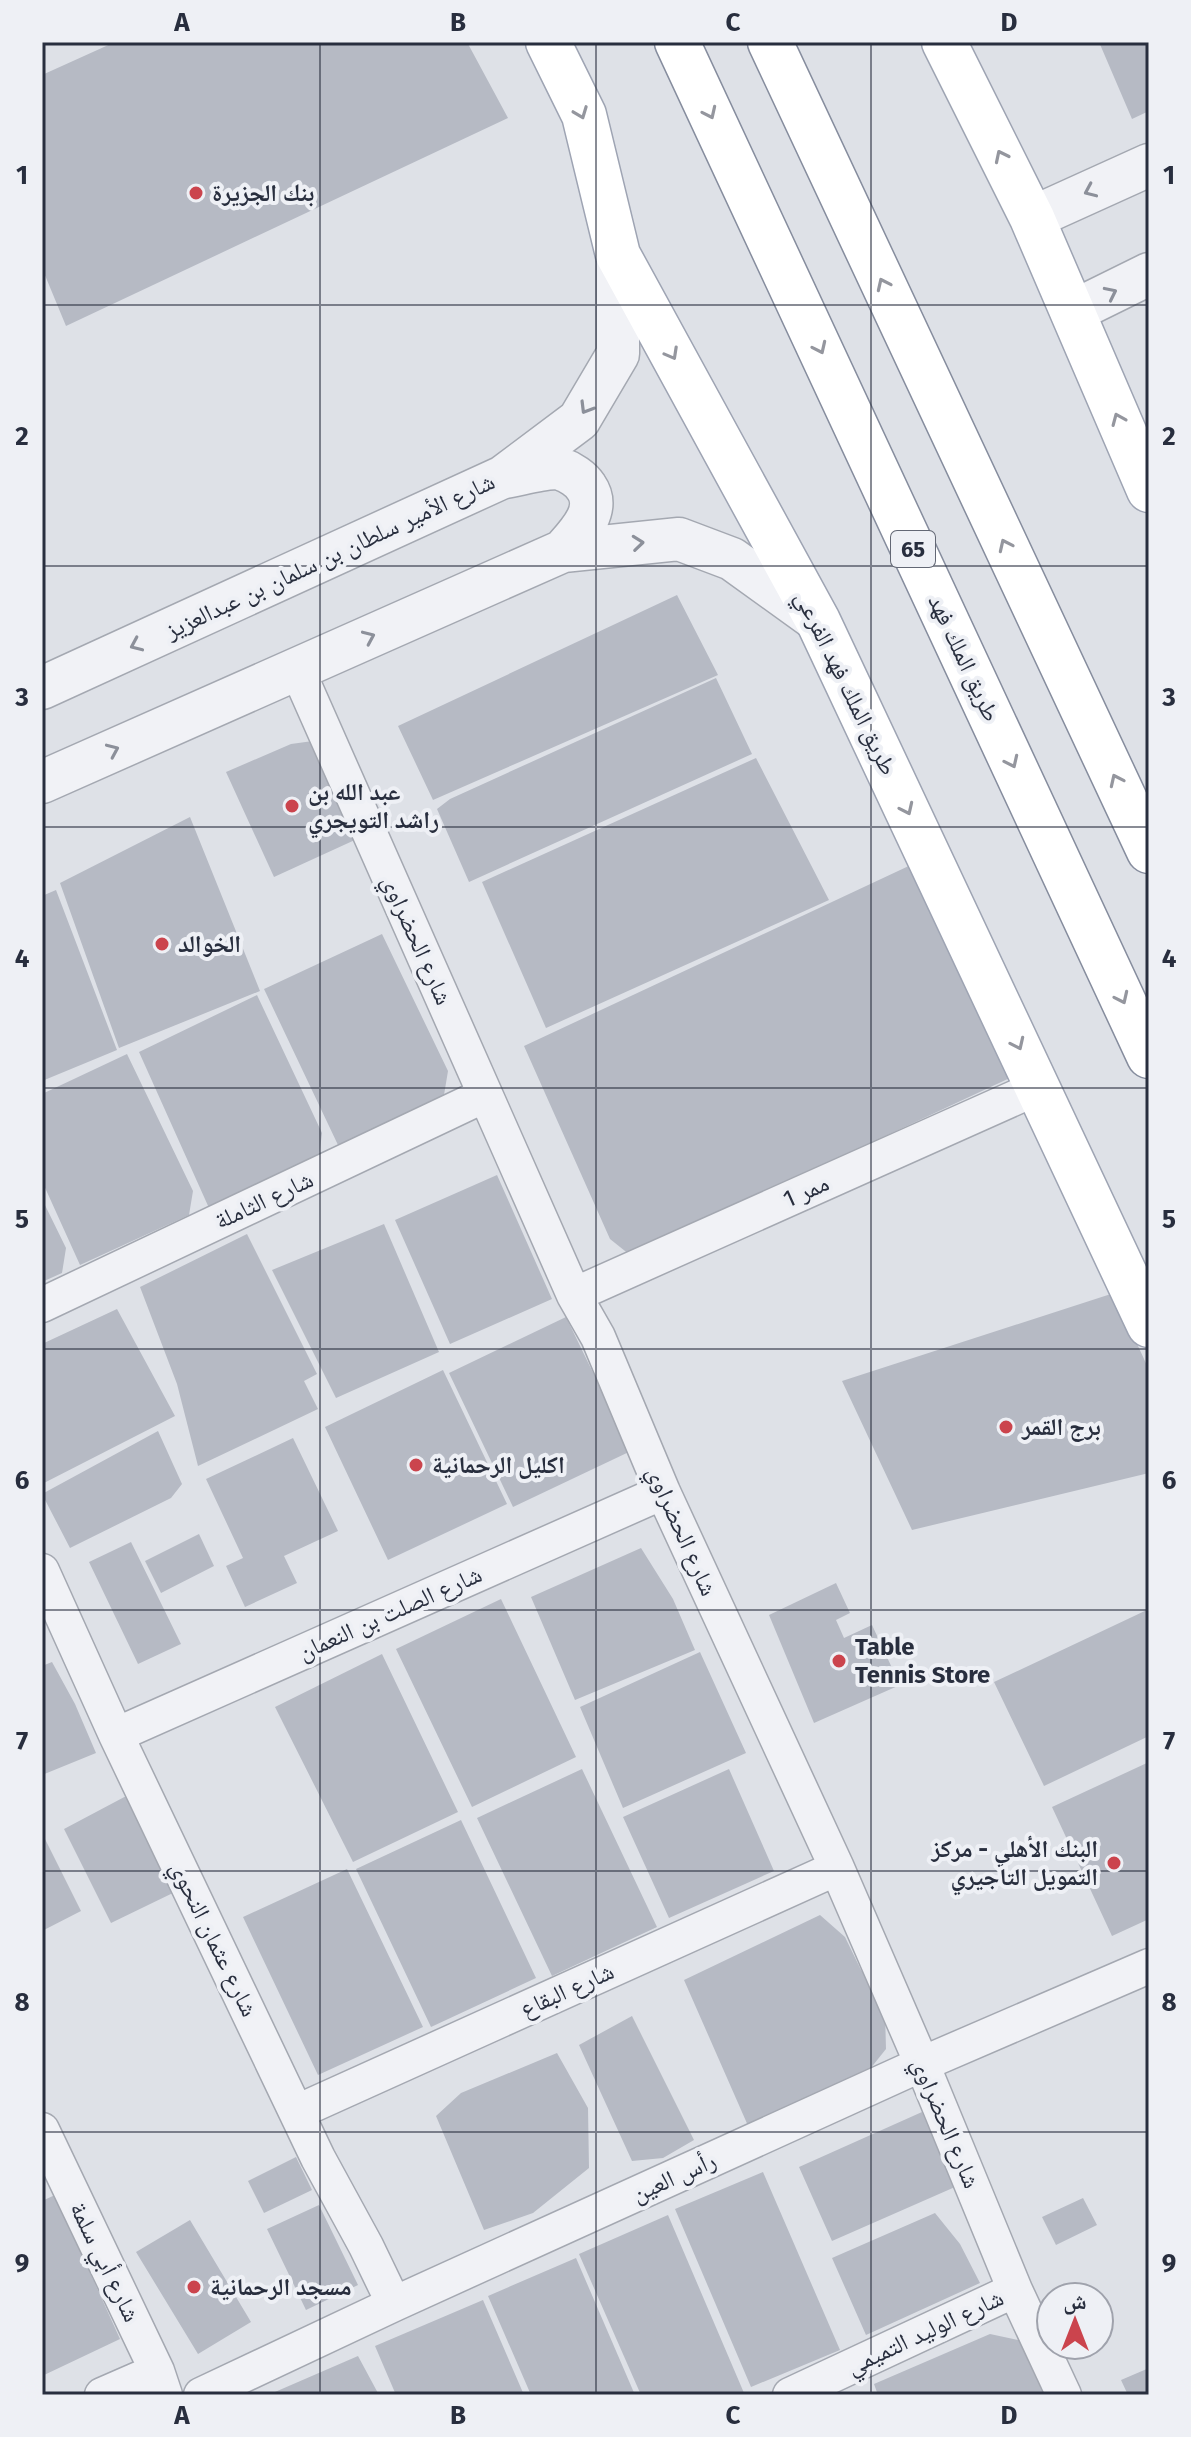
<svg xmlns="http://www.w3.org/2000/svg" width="1191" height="2437" viewBox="0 0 1191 2437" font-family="'Fira Sans','Noto Naskh Arabic',sans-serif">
  <rect width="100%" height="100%" fill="#dee1e7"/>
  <path fill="#b6bac4" d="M115 42H467L508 118 66 326 42 268V75Z
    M1099 42H1149V111L1132 119Z
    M677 595 718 675 433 800 398 726Z
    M716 678 752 754 469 882 437 809 450 799Z
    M313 741 357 839 274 877 226 772 291 744Z
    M756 758 829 900 546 1028 482 882Z
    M190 817 260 991 119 1048 60 883Z
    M913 864 1012 1077 630 1255 610 1239 524 1046Z
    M56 890 117 1050 42 1081V896Z
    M382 934 448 1071 444 1095 338 1145 264 989Z
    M257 995 322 1133 319 1157 209 1208 139 1052Z
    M127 1054 193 1191 189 1215 80 1265 42 1181V1094Z
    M497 1175 552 1299 450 1344 395 1220Z
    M42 1199 66 1248 62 1273 42 1282Z
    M384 1224 439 1352 336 1398 272 1270Z
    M247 1234 317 1374 304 1381 318 1409 198 1466 177 1384 140 1287Z
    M1114 1293 1149 1370V1473L912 1530 842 1381Z
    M117 1309 175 1416 42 1484V1344Z
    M566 1317 631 1451 513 1507 449 1373Z
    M443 1370 507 1504 388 1560 325 1427Z
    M158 1431 182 1484 171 1498 70 1548 42 1494Z
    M293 1438 338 1531 284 1556 297 1583 245 1607 226 1566 243 1558 206 1479Z
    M199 1534 214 1566 161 1593 145 1561Z
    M131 1542 181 1644 138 1664 89 1562Z
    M641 1548 673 1599 695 1650 575 1700 531 1597Z
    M836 1583 850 1613 836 1620 844 1638 872 1625 900 1685 814 1723 769 1615Z
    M501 1599 576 1757 472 1807 396 1649Z
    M1149 1609V1736L1044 1786 994 1682Z
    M700 1652 746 1753 623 1808 580 1707Z
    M382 1654 458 1812 353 1862 275 1707Z
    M52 1662 75 1704 96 1753 42 1775V1666Z
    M1149 1762V1919L1112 1936 1052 1807Z
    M582 1769 657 1927 552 1976 477 1818Z
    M729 1769 774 1871 669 1918 623 1817Z
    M130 1794 177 1891 111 1923 64 1829Z
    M461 1820 536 1978 431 2027 356 1869Z
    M42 1833 81 1911 42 1931Z
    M347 1869 423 2027 318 2075 243 1917Z
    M820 1915 845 1937 861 1970 874 1987 885 2012 886 2049 870 2069 749 2128 684 1980Z
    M632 2016 694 2140 663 2158 632 2161 579 2045Z
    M557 2053 588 2108 589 2168 533 2213 484 2230 436 2116 461 2093Z
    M922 2112 955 2187 832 2241 799 2167Z
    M296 2157 312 2190 264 2213 248 2181Z
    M763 2172 840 2350 751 2387 675 2209Z
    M55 2195 120 2339 42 2376V2201Z
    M1083 2198 1097 2225 1056 2245 1042 2217Z
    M319 2205 358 2285 306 2310 267 2229Z
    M935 2213 960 2244 980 2283 866 2335 832 2258Z
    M668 2215 744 2393 741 2395H641L579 2254Z
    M190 2220 251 2322 198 2354 136 2252Z
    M576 2258 635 2395H531L488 2296Z
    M483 2300 524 2395H396L375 2346Z
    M990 2334 1023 2341 1047 2395H878L874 2384Z
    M358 2356 379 2395H268Z
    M1149 2368V2395H1128L1121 2380Z"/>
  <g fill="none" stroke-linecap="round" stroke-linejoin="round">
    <g stroke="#a4a8b1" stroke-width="37">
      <path id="minor" d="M297 669 574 1295 598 1337 663 1492 837 1868 922 2064 1015 2290 1064 2395
        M574 1295 1039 1087
        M42 1305 485 1095
        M42 1571 116 1735 318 2158 366 2246 394 2304
        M116 1735 663 1492
        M297 2112 837 1868
        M42 2130 157 2371 165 2395
        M102 2395 157 2371
        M201 2395 394 2304 922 2064 1149 1966
        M790 2395 1015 2290"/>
    </g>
    <g stroke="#a4a8b1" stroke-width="45">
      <path id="tertiary" d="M1032 218 1149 165
        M1072 312 1149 274
        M505 477C519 475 548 466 561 469 570 472 581 479 586 487 602 510 578 534 563 551
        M42 688 503 477 579 420 618 354V255
        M42 782 563 551 679 539 732 559 818 621"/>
    </g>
    <g stroke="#9ea4b3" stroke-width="47">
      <path id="primary" d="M548 42 584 115 618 255 818 621 1149 1325
        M944 42 1032 218 1149 490"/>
    </g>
    <g stroke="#868d9e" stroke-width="47">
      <path id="motorway" d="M677 42 1149 1056
        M770 42 1149 851"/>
    </g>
    <use href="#minor" stroke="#f1f2f6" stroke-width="34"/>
    <use href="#tertiary" stroke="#f1f2f6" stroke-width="42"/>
    <use href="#primary" stroke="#fff" stroke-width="44"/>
    <use href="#motorway" stroke="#fff" stroke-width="44"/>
  </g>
  <defs><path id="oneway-chevron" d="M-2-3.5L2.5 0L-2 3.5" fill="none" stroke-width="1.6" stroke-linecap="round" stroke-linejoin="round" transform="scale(2)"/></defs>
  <g stroke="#94969e">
    <use href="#oneway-chevron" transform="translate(581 113) rotate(69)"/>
    <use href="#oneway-chevron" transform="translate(710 113) rotate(65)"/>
    <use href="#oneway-chevron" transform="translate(1001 156) rotate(-116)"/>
    <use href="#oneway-chevron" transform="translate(883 284) rotate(-115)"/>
    <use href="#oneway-chevron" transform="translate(820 348) rotate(65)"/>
    <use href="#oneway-chevron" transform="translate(672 354) rotate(61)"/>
    <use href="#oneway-chevron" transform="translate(1118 419) rotate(-113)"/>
    <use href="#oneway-chevron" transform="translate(1005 545) rotate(-115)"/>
    <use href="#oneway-chevron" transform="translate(1012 762) rotate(65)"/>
    <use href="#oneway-chevron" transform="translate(1116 780) rotate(-115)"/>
    <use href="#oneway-chevron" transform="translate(907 809) rotate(65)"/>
    <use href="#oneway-chevron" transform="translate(1122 998) rotate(65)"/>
    <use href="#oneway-chevron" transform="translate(1018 1044) rotate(65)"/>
  </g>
  <g stroke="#8c909a">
    <use href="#oneway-chevron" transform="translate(1090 191) rotate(156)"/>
    <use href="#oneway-chevron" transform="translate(1111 293) rotate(-26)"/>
    <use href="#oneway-chevron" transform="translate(586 408) rotate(121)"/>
    <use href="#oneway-chevron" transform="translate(638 543) rotate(-6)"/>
    <use href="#oneway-chevron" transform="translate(369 637) rotate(-24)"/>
    <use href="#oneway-chevron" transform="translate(136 645) rotate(156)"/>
    <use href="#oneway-chevron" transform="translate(113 750) rotate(-24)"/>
  </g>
  <path fill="none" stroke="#282e3e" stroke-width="2" stroke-opacity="0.55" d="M320 42V2395M596 42V2395M871 42V2395M42 305H1149M42 566H1149M42 827H1149M42 1088H1149M42 1349H1149M42 1610H1149M42 1871H1149M42 2132H1149"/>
  <g fill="#cb444d" stroke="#eef0f5" stroke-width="3">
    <circle cx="196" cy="193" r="8"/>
    <circle cx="292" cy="806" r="8"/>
    <circle cx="162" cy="944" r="8"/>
    <circle cx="1006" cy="1427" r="8"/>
    <circle cx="416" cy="1465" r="8"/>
    <circle cx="839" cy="1661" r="8"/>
    <circle cx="1114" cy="1863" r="8"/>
    <circle cx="194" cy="2287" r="8"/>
  </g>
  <g text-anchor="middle" stroke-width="8" stroke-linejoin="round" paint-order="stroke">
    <rect fill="#eef0f5" stroke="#636875" stroke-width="2" x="891" y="531" width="44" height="36" rx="6"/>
    <g font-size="22" font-weight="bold" fill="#282e3e">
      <text x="913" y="557">65</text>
    </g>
    <g font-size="24" font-weight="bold" fill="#282e3e" stroke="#eef0f5" text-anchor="start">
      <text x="212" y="201">بنك الجزيرة</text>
      <text x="308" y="800">عبد الله بن<tspan x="308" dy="28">راشد التويجري</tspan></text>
      <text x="178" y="952">الخوالد</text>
      <text x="1022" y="1435">برج القمر</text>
      <text x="432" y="1473">اكليل الرحمانية</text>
      <text x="855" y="1655">Table<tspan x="855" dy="28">Tennis Store</tspan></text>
      <text x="1098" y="1857" text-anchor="end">البنك الأهلي - مركز<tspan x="1098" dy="28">التمويل التاجيري</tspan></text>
      <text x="210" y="2295">مسجد الرحمانية</text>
    </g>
    <g font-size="24" fill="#282e3e" stroke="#eef0f5">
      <text transform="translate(330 556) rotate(-25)" y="8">شارع الأمير سلطان بن سلمان بن عبدالعزيز</text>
      <text transform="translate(964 658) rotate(65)" y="8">طريق الملك فهد</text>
      <text transform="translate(846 683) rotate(64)" y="8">طريق الملك فهد الفرعي</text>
      <text transform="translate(417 940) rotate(66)" y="8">شارع الحضراوي</text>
      <text transform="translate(806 1191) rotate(-24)" y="8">ممر 1</text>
      <text transform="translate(264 1200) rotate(-25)" y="8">شارع الثاملة</text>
      <text transform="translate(682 1531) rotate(66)" y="8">شارع الحضراوي</text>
      <text transform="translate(390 1613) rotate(-24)" y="8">شارع الصلت بن النعمان</text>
      <text transform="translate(214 1939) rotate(64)" y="8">شارع عثمان النحوي</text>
      <text transform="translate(567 1990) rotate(-24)" y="8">شارع البقاع</text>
      <text transform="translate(946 2123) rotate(67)" y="8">شارع الحضراوي</text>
      <text transform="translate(674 2177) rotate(-24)" y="8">رأس العين</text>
      <text transform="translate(105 2262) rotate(64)" y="8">شارع أبي سلمة</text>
      <text transform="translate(925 2332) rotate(-25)" y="8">شارع الوليد التميمي</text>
    </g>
  </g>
  <rect width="1191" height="2437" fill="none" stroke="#eef0f5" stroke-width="88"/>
  <g transform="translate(1075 2321)"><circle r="38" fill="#eef0f5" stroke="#9fa2ac" stroke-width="2"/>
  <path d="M0-6L14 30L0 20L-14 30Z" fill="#cb444d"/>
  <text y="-12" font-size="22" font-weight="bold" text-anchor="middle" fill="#282e3e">ش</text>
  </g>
  <rect x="44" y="44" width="1103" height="2349" fill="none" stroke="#282e3e" stroke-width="3"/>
  <g font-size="26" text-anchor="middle" font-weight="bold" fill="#282e3e">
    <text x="182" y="31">A</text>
    <text x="458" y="31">B</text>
    <text x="733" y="31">C</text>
    <text x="1009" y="31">D</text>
    <text x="22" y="184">1</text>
    <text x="1169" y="184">1</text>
    <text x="22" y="445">2</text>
    <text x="1169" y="445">2</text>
    <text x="22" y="706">3</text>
    <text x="1169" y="706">3</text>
    <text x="22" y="967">4</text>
    <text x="1169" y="967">4</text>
    <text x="22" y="1228">5</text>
    <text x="1169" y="1228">5</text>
    <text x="22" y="1489">6</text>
    <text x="1169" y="1489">6</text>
    <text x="22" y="1750">7</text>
    <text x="1169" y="1750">7</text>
    <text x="22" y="2011">8</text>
    <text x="1169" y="2011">8</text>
    <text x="22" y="2272">9</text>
    <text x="1169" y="2272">9</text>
    <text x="182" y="2424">A</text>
    <text x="458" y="2424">B</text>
    <text x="733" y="2424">C</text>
    <text x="1009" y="2424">D</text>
  </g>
</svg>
